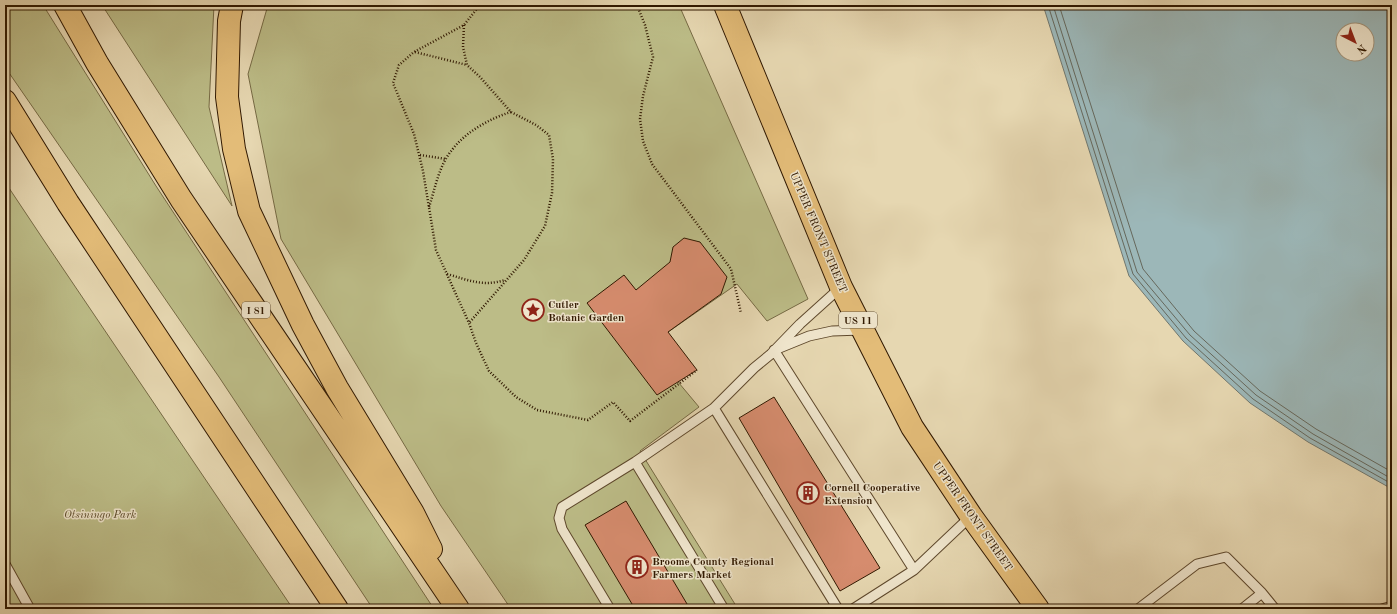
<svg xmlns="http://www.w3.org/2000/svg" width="1397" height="614" viewBox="0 0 1397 614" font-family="'Old Standard TT',serif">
  <rect width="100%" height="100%" fill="#e6d7b1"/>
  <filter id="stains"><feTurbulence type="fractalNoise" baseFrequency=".005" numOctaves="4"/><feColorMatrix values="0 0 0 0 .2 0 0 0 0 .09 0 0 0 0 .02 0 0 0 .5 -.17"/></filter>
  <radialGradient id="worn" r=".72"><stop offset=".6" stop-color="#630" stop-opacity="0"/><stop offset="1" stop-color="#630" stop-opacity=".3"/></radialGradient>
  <path fill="#bcbc87" stroke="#766a44" d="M5 5H43L156 186 434 609H373L219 377 5 67Z
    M102 5H214L209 107 232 206Z
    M268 5H679L808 299 767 321 737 284 648 346 699 407 640 451 738 609H511L441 506 281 239 248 74Z
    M5 182 43 239 293 609H5Z"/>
  <path fill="#9cb7b8" stroke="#71776e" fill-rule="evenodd" d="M1043 5H1392V489L1308 442 1250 403 1183 341 1129 276ZM1343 30H1367V54H1343Z"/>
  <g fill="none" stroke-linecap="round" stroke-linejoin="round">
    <path stroke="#66685c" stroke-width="1" d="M1048 5 1133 274 1186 338 1253 399 1310 438 1392 484
      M1053 5 1137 272 1190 335 1256 395 1313 434 1392 479
      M1059 5 1143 269 1194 331 1260 391 1316 429 1392 472"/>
  </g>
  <path fill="#d68c6e" stroke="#301800" d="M684 238 700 242 727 277 721 294 668 332 697 370 657 395 587 303 624 275 636 290 670 262 673 247Z
    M774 397 880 568 840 591 739 418Z
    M626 501 690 609H635L585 525Z"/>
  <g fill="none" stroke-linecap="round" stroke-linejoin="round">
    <g stroke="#5e482c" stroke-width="11">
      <path id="service" d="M777 349 809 336 832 331 862 330
        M774 350 914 570
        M635 462 724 609
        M5 564 30 609
        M610 609 562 529 559 518 562 507 635 462 714 408
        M838 609 714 408 754 368 771 354 800 324 841 287
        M853 609 914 570 971 516
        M1138 609 1197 564 1226 557 1262 593 1275 609
        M1242 609 1262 593
        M1382 609 1392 606"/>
    </g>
    <g stroke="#301800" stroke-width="24">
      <path id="primary" d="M725 5 841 287 912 427 971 516 1038 609"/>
    </g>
    <g stroke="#301800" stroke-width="24">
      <path id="motorway" d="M65 5 97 63 181 199 458 609
        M232 5 229 21 227 97 234 149 249 211 303 325 337 388 413 513 431 549
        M5 101 68 203 337 609"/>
    </g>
    <path stroke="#301800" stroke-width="2.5" stroke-dasharray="1 2" stroke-linecap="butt" d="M480 5 464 25 414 52 399 65 393 83 414 134 423 171 436 250 469 323 476 343 489 371 516 397 537 410 588 420 613 402 630 421 697 370
      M637 5 645 25 653 57 643 96 640 119 643 141 652 164 731 269 741 313
      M464 25 463 47 467 65 480 77 511 112 536 125 549 135 553 159 552 193 545 226 524 260 469 323
      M415 52 467 65
      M420 155 446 159
      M429 207C435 189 439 165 452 150 465 132 491 118 511 112
      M447 274C468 280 483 287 505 280"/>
    <use href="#service" stroke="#efe5cc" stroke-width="9"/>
    <use href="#primary" stroke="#e3bc78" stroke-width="22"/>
    <use href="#motorway" stroke="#e3bc78" stroke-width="22"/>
  </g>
  <defs>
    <g id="sight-ring" transform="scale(1.15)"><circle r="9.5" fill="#efe5cc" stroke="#8f2418" stroke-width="1.5"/><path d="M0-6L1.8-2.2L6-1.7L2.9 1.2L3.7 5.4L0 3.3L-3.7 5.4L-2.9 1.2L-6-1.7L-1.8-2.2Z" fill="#8f2418"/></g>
    <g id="building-ring" transform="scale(1.15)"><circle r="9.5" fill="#efe5cc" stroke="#8f2418" stroke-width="1.5"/><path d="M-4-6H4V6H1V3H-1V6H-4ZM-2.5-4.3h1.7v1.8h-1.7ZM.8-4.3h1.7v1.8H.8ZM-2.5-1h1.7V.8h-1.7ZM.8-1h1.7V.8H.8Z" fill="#8f2418"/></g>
  </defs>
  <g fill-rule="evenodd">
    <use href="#sight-ring" x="533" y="310"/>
    <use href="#building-ring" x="808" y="493"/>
    <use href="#building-ring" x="637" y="567"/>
  </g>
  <g text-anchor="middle" stroke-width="3" stroke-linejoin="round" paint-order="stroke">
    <g fill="#efe5cc" stroke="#69563d" stroke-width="1">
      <rect x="242" y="302" width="28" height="16" rx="3"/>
      <rect x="839" y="312" width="38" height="16" rx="3"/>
    </g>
    <g font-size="10" font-weight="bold" fill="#301800">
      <text x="256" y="314">I 81</text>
      <text x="858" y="324">US 11</text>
    </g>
    <g font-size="11" fill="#301800" stroke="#efe5cc">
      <text transform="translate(819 232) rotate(67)" y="4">UPPER FRONT STREET</text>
      <text transform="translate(973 516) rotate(55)" y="4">UPPER FRONT STREET</text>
    </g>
    <g font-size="11" font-weight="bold" fill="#301800" stroke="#efe5cc" text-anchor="start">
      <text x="548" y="308">Cutler<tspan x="548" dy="13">Botanic Garden</tspan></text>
      <text x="824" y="491">Cornell Cooperative<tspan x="824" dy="13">Extension</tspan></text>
      <text x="652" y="565">Broome County Regional<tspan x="652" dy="13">Farmers Market</tspan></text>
    </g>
    <g font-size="11" font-style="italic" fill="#5a4928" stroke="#efe5cc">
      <text x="100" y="518">Otsiningo Park</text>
    </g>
  </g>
  <rect width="1397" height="614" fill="none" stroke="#e6d7b1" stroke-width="20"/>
  <rect x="6" y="6" width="1385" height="602" fill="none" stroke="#301800" stroke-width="2"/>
  <rect x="10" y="10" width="1377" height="594" fill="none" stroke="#301800"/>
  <g transform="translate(1355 42) rotate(138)"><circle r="19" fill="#efe5cc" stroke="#a3937a"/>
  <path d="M0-3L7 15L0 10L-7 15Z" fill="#8f2418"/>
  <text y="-6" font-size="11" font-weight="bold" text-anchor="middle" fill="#301800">N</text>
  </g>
  <rect width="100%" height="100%" filter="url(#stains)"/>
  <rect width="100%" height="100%" fill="url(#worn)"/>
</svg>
